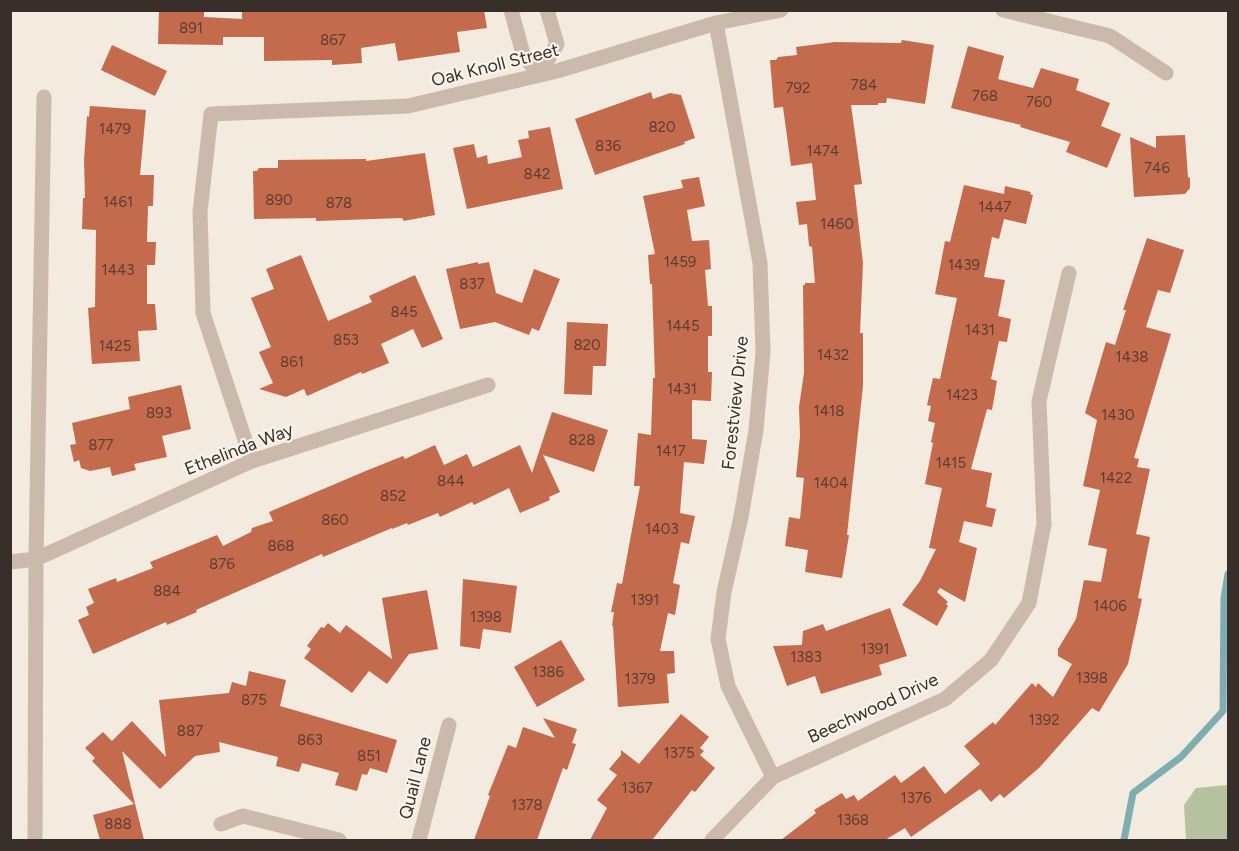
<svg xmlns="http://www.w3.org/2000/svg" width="1239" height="851" viewBox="0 0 1239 851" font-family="Figtree,sans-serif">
  <rect width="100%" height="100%" fill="#f3eae0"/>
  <path fill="#b6c29f" d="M1228 785V840H1186L1184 805 1196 788Z"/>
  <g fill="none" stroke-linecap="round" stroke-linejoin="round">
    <path stroke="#7fadb0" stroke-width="7" d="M1124 840 1133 793 1181 757 1223 711 1224 598 1228 574"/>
  </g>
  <path fill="#c46a4d" d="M159 10H204V17L242 19V10H484L487 28 457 32 460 52 398 61 395 43 361 48 362 63 332 65V60L264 61V37H223V45L158 44Z
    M902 40 934 45 925 104 887 98 886 103H878V105H851L862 184 854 185 863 263 860 333H863V386L847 535H849L842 578 805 572 808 550 785 546 789 517 800 519 804 478 796 477 800 436 799 407 804 373 803 285H805V283H815L812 247 809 246 807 224 799 225 796 202 816 200 812 163 791 166 783 107 774 108 770 60H776L778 57 797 55 796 47 835 42 901 43Z
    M112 45 167 71 155 96 101 70Z
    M968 46 1004 56 998 79 1033 88 1041 68 1079 79 1076 90 1110 103 1101 126 1121 134 1107 168 1066 152 1070 142 1020 127 1021 125 951 108Z
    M651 92 653 99 670 93 681 95 695 138 684 142 685 144 595 175 575 119Z
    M90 106 146 110 140 175H154L153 206H148L147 242H156L155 265H147V304H155L157 330 138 331 140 361 92 364 88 308 95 307 96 230 82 229 83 198H85L84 160 87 116 89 117Z
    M550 127 563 189 467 209 453 148 474 144 477 158 487 155 488 164 522 157 518 140 529 138 528 131Z
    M1185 135 1188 177 1190 178V188L1185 194 1134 197 1130 137 1156 148V136Z
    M425 153 435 215 404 221 402 218 316 221V218L254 219 253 171H257L259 168H278V160L366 159V161Z
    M699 177 705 206 687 210 692 241 709 240 711 269 705 270 708 306H712V336H708V372H712L711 401 692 400V439L707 440 704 464 684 462 680 513 695 516 689 544 681 542 673 583 680 585 675 615 668 613 660 651H674L675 673 667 674 669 703 618 707 613 626H612L614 612H611L617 583 622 584 640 486H634L638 433 651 435 653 378H655L652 284H650L648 255 655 254 643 196 683 188 681 180Z
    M964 185 1004 194 1005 186 1031 192 1030 194 1033 195 1026 224 1004 219 999 239 992 237 984 277 1005 280 998 316 1011 319 1007 342 999 341 991 379 997 381 992 410 987 409 971 469 992 473 986 507 996 509 992 527 964 521 959 542 977 548 965 602 940 588 937 592 948 602 946 604 948 606 937 626 902 605 920 581 936 549 929 548 942 488 925 484 933 443 931 442 935 423 928 421 931 406 927 405 933 378 940 379 957 298 935 294 945 241 950 242Z
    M1147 238 1184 250 1170 293 1158 290 1146 327 1171 334 1134 458 1139 459 1137 467 1150 469 1136 534 1150 537 1138 598 1142 599 1128 664 1099 712 1092 708 1040 767 1004 798 1000 794 991 802 980 789 911 837 905 828 885 840H781L816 813 814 810 842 793 846 799 854 795 858 801 895 775 901 783 924 766 945 794 980 764 964 746 993 722 995 725 1032 683 1036 687 1038 683 1053 697 1072 664 1058 656V649L1076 619 1084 580 1101 582 1107 549 1088 545 1100 490 1083 486 1097 420 1085 413 1106 342 1115 345 1126 310H1123Z
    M301 255 328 321 372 302 369 296 415 275 443 339 422 348 413 329 381 344 389 363 362 374 361 372 307 396 304 389 286 397 259 389 273 383 259 352 271 347 251 298 274 289 266 269Z
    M478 262V264L489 262 496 293 522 303 534 269 560 279 539 331 532 328 529 335 495 322 460 329 446 269Z
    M567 322 608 324 606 366H593L592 395 564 394Z
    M181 385 191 429 162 436 167 457 134 464 136 470 112 476 110 467 90 471 81 468 79 460 74 462 70 445 76 444 72 423 130 409 128 397Z
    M552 412 608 430 594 472 543 455 560 492 549 497 550 500 520 513 509 488 474 505 472 502 440 517 438 513 408 525 407 523 392 529V528L323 557 322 554 196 610 197 612 167 625 166 622 93 654 78 620 89 615 86 607 94 603 88 589 116 578 117 582 153 568 150 562 217 535 223 546 251 532 252 528 273 521 269 512 368 470 403 456 405 459 435 445 444 465 467 454 473 467 520 445 532 473Z
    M463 579 517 586 511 633 483 629 480 649 460 646Z
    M427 590 438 649 409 654 387 684 369 671 352 693 304 658 311 649 307 646 321 627 324 628 328 623 340 633 346 625 392 659 382 598Z
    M890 608 907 656 879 665 882 675 821 694 815 676 787 686 773 646 802 645 803 631 823 624 826 631Z
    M561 640 585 680 537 707 514 667Z
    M249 671 286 680 280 706 397 740 387 773 370 768 367 775 362 774 357 791 335 785 339 773 302 763 299 772 276 766 278 757 219 742 220 752 195 756 160 789 122 751 144 840H100L93 815 134 804 92 761 95 758 85 748 103 732 112 741 132 721 166 757 159 700 229 693 232 682 246 686Z
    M681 714 709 737 700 748 704 751 700 755 715 768 695 792 692 790 652 840H590L607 808 597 800 617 775 609 769 621 755V750L639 764Z
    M543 718 577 729 572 743 576 744 567 770 563 768 537 840H474L490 796 488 795 508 745 516 748 523 727 555 738Z"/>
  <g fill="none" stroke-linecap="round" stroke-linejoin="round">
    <path stroke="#cbbaab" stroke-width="15" d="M511 10 523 54 539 75 557 44 547 10
      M1003 10 1110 36 1166 73
      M716 23 760 263 763 352 756 430 741 517 724 592 718 639 728 686 773 777
      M252 461 203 313 200 212 211 114 408 106 557 71 716 23 781 10
      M10 562 36 559 252 461 488 385
      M221 824 243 816 339 840
      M35 840 36 559 44 97
      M419 840 449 725
      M712 840 773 777 945 699 991 660 1029 603 1044 524 1039 401 1069 273"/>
  </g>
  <g text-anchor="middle" stroke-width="4.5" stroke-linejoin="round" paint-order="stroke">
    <g font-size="15" fill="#5c3e33">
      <text x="191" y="33">891</text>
      <text x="333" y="45">867</text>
      <text x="864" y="90">784</text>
      <text x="798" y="93">792</text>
      <text x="985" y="101">768</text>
      <text x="1039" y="107">760</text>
      <text x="662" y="132">820</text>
      <text x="115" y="134">1479</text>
      <text x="608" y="151">836</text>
      <text x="823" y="156">1474</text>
      <text x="1157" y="173">746</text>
      <text x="537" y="179">842</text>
      <text x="279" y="205">890</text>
      <text x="118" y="207">1461</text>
      <text x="339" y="208">878</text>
      <text x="995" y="212">1447</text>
      <text x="837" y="229">1460</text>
      <text x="680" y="267">1459</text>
      <text x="964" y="270">1439</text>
      <text x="118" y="275">1443</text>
      <text x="472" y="289">837</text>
      <text x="404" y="317">845</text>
      <text x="683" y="331">1445</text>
      <text x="980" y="335">1431</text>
      <text x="346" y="345">853</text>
      <text x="587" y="350">820</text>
      <text x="115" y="351">1425</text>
      <text x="833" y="360">1432</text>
      <text x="1132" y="362">1438</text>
      <text x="292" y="367">861</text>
      <text x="682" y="394">1431</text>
      <text x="962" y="400">1423</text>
      <text x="829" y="416">1418</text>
      <text x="159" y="418">893</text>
      <text x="1118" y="420">1430</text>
      <text x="582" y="445">828</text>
      <text x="101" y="450">877</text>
      <text x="671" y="456">1417</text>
      <text x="951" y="468">1415</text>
      <text x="1116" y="483">1422</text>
      <text x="451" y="486">844</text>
      <text x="831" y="488">1404</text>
      <text x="393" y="501">852</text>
      <text x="335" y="525">860</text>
      <text x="662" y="534">1403</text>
      <text x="281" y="551">868</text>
      <text x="222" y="569">876</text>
      <text x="167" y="596">884</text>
      <text x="645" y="605">1391</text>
      <text x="1110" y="611">1406</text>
      <text x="486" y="622">1398</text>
      <text x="875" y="654">1391</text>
      <text x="806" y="662">1383</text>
      <text x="548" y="677">1386</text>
      <text x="1092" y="683">1398</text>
      <text x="640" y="684">1379</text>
      <text x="254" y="705">875</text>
      <text x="1044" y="725">1392</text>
      <text x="190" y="736">887</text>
      <text x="310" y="745">863</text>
      <text x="679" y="758">1375</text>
      <text x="369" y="761">851</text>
      <text x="637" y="793">1367</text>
      <text x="916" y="803">1376</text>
      <text x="527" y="810">1378</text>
      <text x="853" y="825">1368</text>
      <text x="118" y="829">888</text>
    </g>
    <g font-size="18" fill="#392f2a" stroke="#faf4ec">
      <text transform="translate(495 65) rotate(-14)" y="6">Oak Knoll Street</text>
      <text transform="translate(735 403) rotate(-84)" y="6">Forestview Drive</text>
      <text transform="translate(239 449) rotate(-21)" y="6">Ethelinda Way</text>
      <text transform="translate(873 708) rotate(-25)" y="6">Beechwood Drive</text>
      <text transform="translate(415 778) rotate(-76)" y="6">Quail Lane</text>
    </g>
  </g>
  <rect width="1239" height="851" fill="none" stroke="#392f2a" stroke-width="24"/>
</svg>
